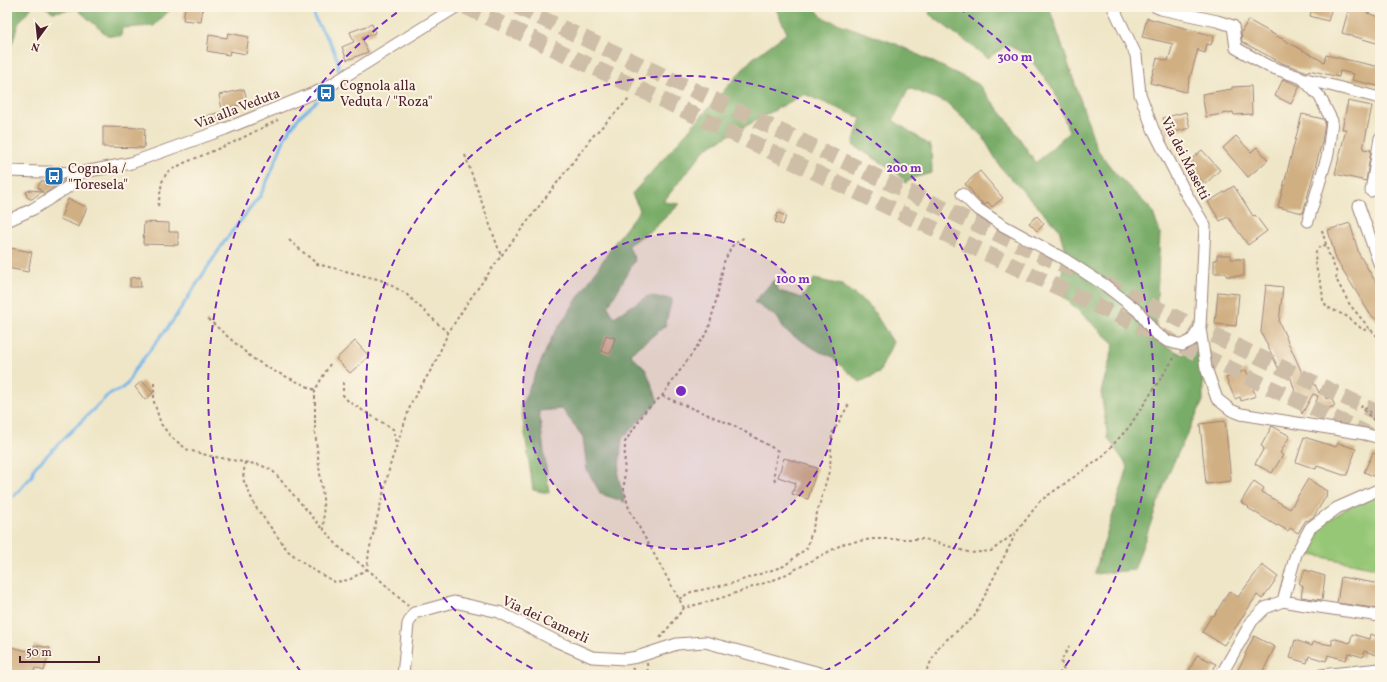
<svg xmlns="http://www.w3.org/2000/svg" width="1387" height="682" viewBox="0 0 1387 682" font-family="Vollkorn,serif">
  <rect width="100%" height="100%" fill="#fcf5e5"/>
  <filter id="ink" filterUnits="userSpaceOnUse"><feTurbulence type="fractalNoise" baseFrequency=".025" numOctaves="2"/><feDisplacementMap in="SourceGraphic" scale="8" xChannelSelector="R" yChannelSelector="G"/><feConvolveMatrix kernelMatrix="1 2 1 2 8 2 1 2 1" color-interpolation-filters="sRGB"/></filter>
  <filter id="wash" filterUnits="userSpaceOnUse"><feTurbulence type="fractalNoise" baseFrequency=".012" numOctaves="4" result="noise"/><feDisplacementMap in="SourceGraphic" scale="16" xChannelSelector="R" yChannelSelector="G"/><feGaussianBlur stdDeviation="0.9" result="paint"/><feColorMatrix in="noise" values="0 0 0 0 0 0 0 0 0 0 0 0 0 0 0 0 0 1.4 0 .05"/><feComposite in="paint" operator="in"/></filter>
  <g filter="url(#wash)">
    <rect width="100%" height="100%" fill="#efe6c7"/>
    <path fill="#96c776" stroke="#707350" d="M1371 497 1380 500V569L1303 553 1314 530 1349 507Z"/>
    <path fill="#78ac67" stroke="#616649" d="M7 7H32L19 22 8 56Z
      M45 7H173L154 26 122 28 121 36 107 35 77 9 53 12Z
      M775 7H814L823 18 896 44 978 84 1007 120 1036 163 1069 132 1054 90 1027 55 1007 45 988 58 929 14 931 7H940L959 13 961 7H1049L1097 149 1115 173 1152 210 1160 233 1155 340 1183 355 1202 328 1203 401 1169 472 1134 570 1094 574 1128 467 1108 438 1101 392 1114 344 1065 298 1062 278 1064 247 1059 229 1001 168 983 137 947 103 909 88 893 120 931 146 932 173 916 177 905 183 895 171 853 145 861 118 804 94 706 148 663 202 680 204 653 229 628 245 635 260 608 307 614 317 648 296 672 299 665 326 630 354 646 370 658 401 622 439 618 476 625 502 601 494 587 470 583 437 562 409 539 411 549 493 533 490 521 406 552 337 616 241 640 210 632 194 752 59 787 33Z
      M814 279 842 285 871 307 893 342 879 373 860 382 829 355 820 352 784 330 778 318 754 302 774 280 779 291 802 298Z"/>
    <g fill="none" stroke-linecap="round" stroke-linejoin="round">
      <path stroke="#74b6e9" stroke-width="3" d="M313 7 315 19 331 44 338 61V70
        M14 496 32 476 34 468 106 397 111 393 120 390 128 383 133 372 172 322 224 242 260 196 270 175 286 135 300 116 317 101"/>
    </g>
    <g id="blocks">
      <path fill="#d0af82" d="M185 7H203L201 22 183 20Z
        M1312 7H1332L1328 21 1310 16Z
        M1349 7H1368L1367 13 1380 17V44L1342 33Z
        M1147 18 1214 36 1211 45 1207 44 1205 53 1199 51 1198 49 1186 92 1150 83 1157 58 1168 61 1173 44 1142 37Z
        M1248 20 1324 62 1326 55 1380 67V79L1378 86 1352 80 1354 74 1340 71 1339 77 1309 70 1308 72 1282 63 1242 42 1241 33Z
        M372 24 375 33 362 38 368 52 347 60 342 47 354 42 350 32Z
        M228 33 249 37 246 54 230 51 229 55 207 51 209 35 227 38Z
        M1283 79 1300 86 1291 104 1275 96Z
        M1251 86 1252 114 1234 115 1233 112 1206 117 1202 94 1232 89V87Z
        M244 89 248 103 222 109 219 95Z
        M1348 101 1372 106 1363 149 1371 150 1366 181 1335 174 1346 129H1342Z
        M224 111 226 118 209 124 206 116Z
        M1186 112 1190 128 1167 134 1163 118Z
        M1302 114 1323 119 1325 122 1322 142 1303 213 1278 207Z
        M103 127 145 128 144 148 103 147Z
        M1236 136 1251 152 1257 147 1268 160 1248 177 1223 148Z
        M1202 150 1220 170 1205 184 1186 164Z
        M980 171 1003 198 992 207 988 202 985 205 981 202 965 184Z
        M59 179 65 180 44 194 42 191 32 199H30L27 197 26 192 30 190 41 191 38 187 41 181 53 182Z
        M1234 186 1253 216 1255 215 1267 231 1248 245 1228 217 1220 221 1208 202Z
        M68 199 87 207 79 227 60 219Z
        M778 213 786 216 783 225 775 222Z
        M1037 216 1044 224 1037 231 1029 223Z
        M144 222 169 223V232H178V245L143 244Z
        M1350 223 1359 254 1380 289V323L1370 314 1336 259 1328 230Z
        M10 248 32 252 28 272 7 268Z
        M1217 255H1231V259H1244V276H1226V273H1214V260H1217Z
        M140 277 141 287H130V278Z
        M1266 285 1283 287 1279 322 1304 377 1310 374 1319 393 1321 389 1326 399 1331 397 1335 406 1312 414 1318 396 1313 394 1302 414 1289 372 1282 376 1261 332Z
        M1218 292 1239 294 1236 326 1215 324Z
        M606 335 615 338 610 354 601 351Z
        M355 341 369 356 350 373 336 359Z
        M1246 370 1249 377 1251 376 1255 388 1253 389 1256 396 1241 401 1240 397 1235 399 1226 378Z
        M142 381 153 393 145 400 135 387Z
        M1225 421 1231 481 1206 484 1200 424Z
        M1272 426 1290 436 1280 453 1283 455 1272 473 1255 464 1264 448 1261 446Z
        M1304 437 1336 447 1338 443 1356 449 1347 475H1343L1317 466 1316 469 1296 462Z
        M1373 453 1380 456V479L1364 472Z
        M784 458 817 468 808 499 792 494 796 483 778 477Z
        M1308 479 1327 491 1326 494 1327 495 1314 516 1307 521 1306 520 1298 533 1290 528 1288 531 1278 525 1277 526 1248 508 1249 507 1241 502 1254 481 1264 488 1262 492 1290 509Z
        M1262 565 1278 577 1262 599 1257 595 1224 645 1202 632 1212 615 1214 616 1229 591 1238 597Z
        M1305 570 1325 576 1322 600 1301 597 1303 586 1299 583Z
        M1341 577 1380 584V609L1337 603Z
        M1352 634 1369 639 1370 634 1380 637V656L1364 651 1363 657 1348 653 1346 660 1328 655 1326 661 1309 656 1307 663 1290 658 1295 640 1312 646 1313 642 1332 645V638L1350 643Z
        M1254 636 1275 647 1261 675H1235L1246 655 1245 654Z
        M34 645 50 648 44 671 35 668 33 675H7V646L32 652Z
        M1197 655 1216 664 1210 675H1187Z"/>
    </g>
  </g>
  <g filter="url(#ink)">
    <use href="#blocks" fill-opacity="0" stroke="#9c8279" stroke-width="1"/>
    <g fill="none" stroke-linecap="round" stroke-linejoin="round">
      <path stroke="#cebea8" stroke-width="16" stroke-dasharray="16 8" stroke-linecap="butt" d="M466 7 1370 435
        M518 7 1080 273
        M1105 284 1380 414"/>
      <g stroke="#9c8279" stroke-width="13">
        <path id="minor" d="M1113 7 1136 55 1140 94 1153 129 1184 190 1205 226 1200 328 1206 368 1217 399 1231 410 1241 414 1365 434 1380 438
          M1156 7 1161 9 1217 21 1233 26 1236 48 1268 66 1302 78 1380 98
          M1303 79 1320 97 1332 121 1328 154 1308 221
          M7 171 79 173 131 163 225 129 326 88 456 7
          M1371 191 1380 138
          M962 194 975 207 1002 225 1064 259 1106 286 1138 311 1155 333 1167 341 1182 345 1192 340 1200 328
          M1359 206 1380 266
          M7 221 33 209 68 187 79 173
          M1283 601 1296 554 1310 528 1337 508 1380 489
          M1283 601 1299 604 1380 616
          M403 675 408 624 414 613 454 602 499 612 556 641 592 657 625 659 637 657 677 644 705 642 827 675
          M1221 675 1252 621 1265 608 1283 601
          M1321 675 1380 669"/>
      </g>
      <path stroke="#9c8279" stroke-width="2" stroke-dasharray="3 3" stroke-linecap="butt" d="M465 155 501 256
        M158 206 162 182 167 172 184 163 232 143 278 120
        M1322 230 1329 255 1337 273 1336 279 1350 305 1370 329 1380 339
        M289 240 317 264 381 280 405 293 448 333
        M1326 245 1319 247 1316 251 1315 263 1322 289 1323 301 1327 307 1348 317 1363 330 1370 329
        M208 319 252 358 272 370 315 390
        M330 364 315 390V432L323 498 324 530 339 547 378 578 408 606
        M343 382V395L349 402 393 429 396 444
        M154 383V402L161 424 171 437 188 450 210 456 260 465 272 470 323 529
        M662 396 733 425 778 451 774 470 775 484
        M1380 421 1362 405 1361 407 1380 427
        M245 462 243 479 255 506 288 551 313 570 335 582 349 580 367 569 369 551 391 462 412 401 434 365 448 333 468 302 501 256 592 137 630 98
        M679 599 691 592 730 584 784 566 807 548 830 468 832 434 849 404
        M684 608 629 509 624 490 625 442 646 410 662 396 708 331 717 297 724 262 732 246 746 236
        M660 638 684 608 721 598 779 578 845 543 873 539H924L971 553 991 551 1015 533
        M647 663 648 675
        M632 668 638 675
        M924 675 939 646 974 617 1016 533 1040 501 1101 458 1129 427 1176 355
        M1067 675 1064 672 1061 661 1070 645"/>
      <use href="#minor" stroke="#fff" stroke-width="11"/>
    </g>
  </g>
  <circle cx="681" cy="391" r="158" fill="#7b2cbf" fill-opacity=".12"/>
  <g fill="none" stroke="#7b2cbf" stroke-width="2" stroke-dasharray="7 5">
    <circle cx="681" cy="391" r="158"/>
    <path d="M543 674A315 315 0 1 1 819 674"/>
    <path d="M301 672A473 473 0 0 1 403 8M959 8A473 473 0 0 1 1061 672"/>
  </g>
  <defs>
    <g id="bus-square" transform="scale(1)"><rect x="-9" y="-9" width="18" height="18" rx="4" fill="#1f6fb2" stroke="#fcf5e5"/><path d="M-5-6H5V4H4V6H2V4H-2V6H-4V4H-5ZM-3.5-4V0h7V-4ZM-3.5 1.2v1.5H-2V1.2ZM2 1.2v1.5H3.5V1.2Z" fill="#fff"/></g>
  </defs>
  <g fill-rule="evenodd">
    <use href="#bus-square" x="326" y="93"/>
    <use href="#bus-square" x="54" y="176"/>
  </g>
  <g text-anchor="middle" stroke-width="4" stroke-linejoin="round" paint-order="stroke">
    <g font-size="14" fill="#4a1f2b" stroke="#fcf5e5" text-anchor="start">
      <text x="340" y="90">Cognola alla<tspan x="340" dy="16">Veduta / "Roza"</tspan></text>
      <text x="68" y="173">Cognola /<tspan x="68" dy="16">"Toresela"</tspan></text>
    </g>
    <g font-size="14" fill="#4a1f2b" stroke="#fcf5e5">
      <text transform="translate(237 108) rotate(-21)" y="5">Via alla Veduta</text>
      <text transform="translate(1186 158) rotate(63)" y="5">Via dei Masetti</text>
      <text transform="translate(546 619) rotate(25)" y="5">Via dei Camerli</text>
    </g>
  </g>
  <circle cx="681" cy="391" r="6" fill="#7b2cbf" stroke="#fcf5e5" stroke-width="2"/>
  <g font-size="12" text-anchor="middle" font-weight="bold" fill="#7b2cbf" stroke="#fcf5e5" stroke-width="4" stroke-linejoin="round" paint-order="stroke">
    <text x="1015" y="61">300 m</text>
    <text x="904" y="172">200 m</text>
    <text x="793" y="283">100 m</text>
  </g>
  <rect width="1387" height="682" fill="none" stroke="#fcf5e5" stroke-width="24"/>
  <g transform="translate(38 38) rotate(195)" stroke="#fcf5e5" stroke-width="3" paint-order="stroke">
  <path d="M0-3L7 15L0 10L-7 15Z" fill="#4a1f2b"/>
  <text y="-6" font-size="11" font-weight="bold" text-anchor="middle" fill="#4a1f2b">N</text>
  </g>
  <path d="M20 656v6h79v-6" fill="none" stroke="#4a1f2b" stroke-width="2"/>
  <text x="26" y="656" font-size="12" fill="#4a1f2b" stroke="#fcf5e5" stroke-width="3" paint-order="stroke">50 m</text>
</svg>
